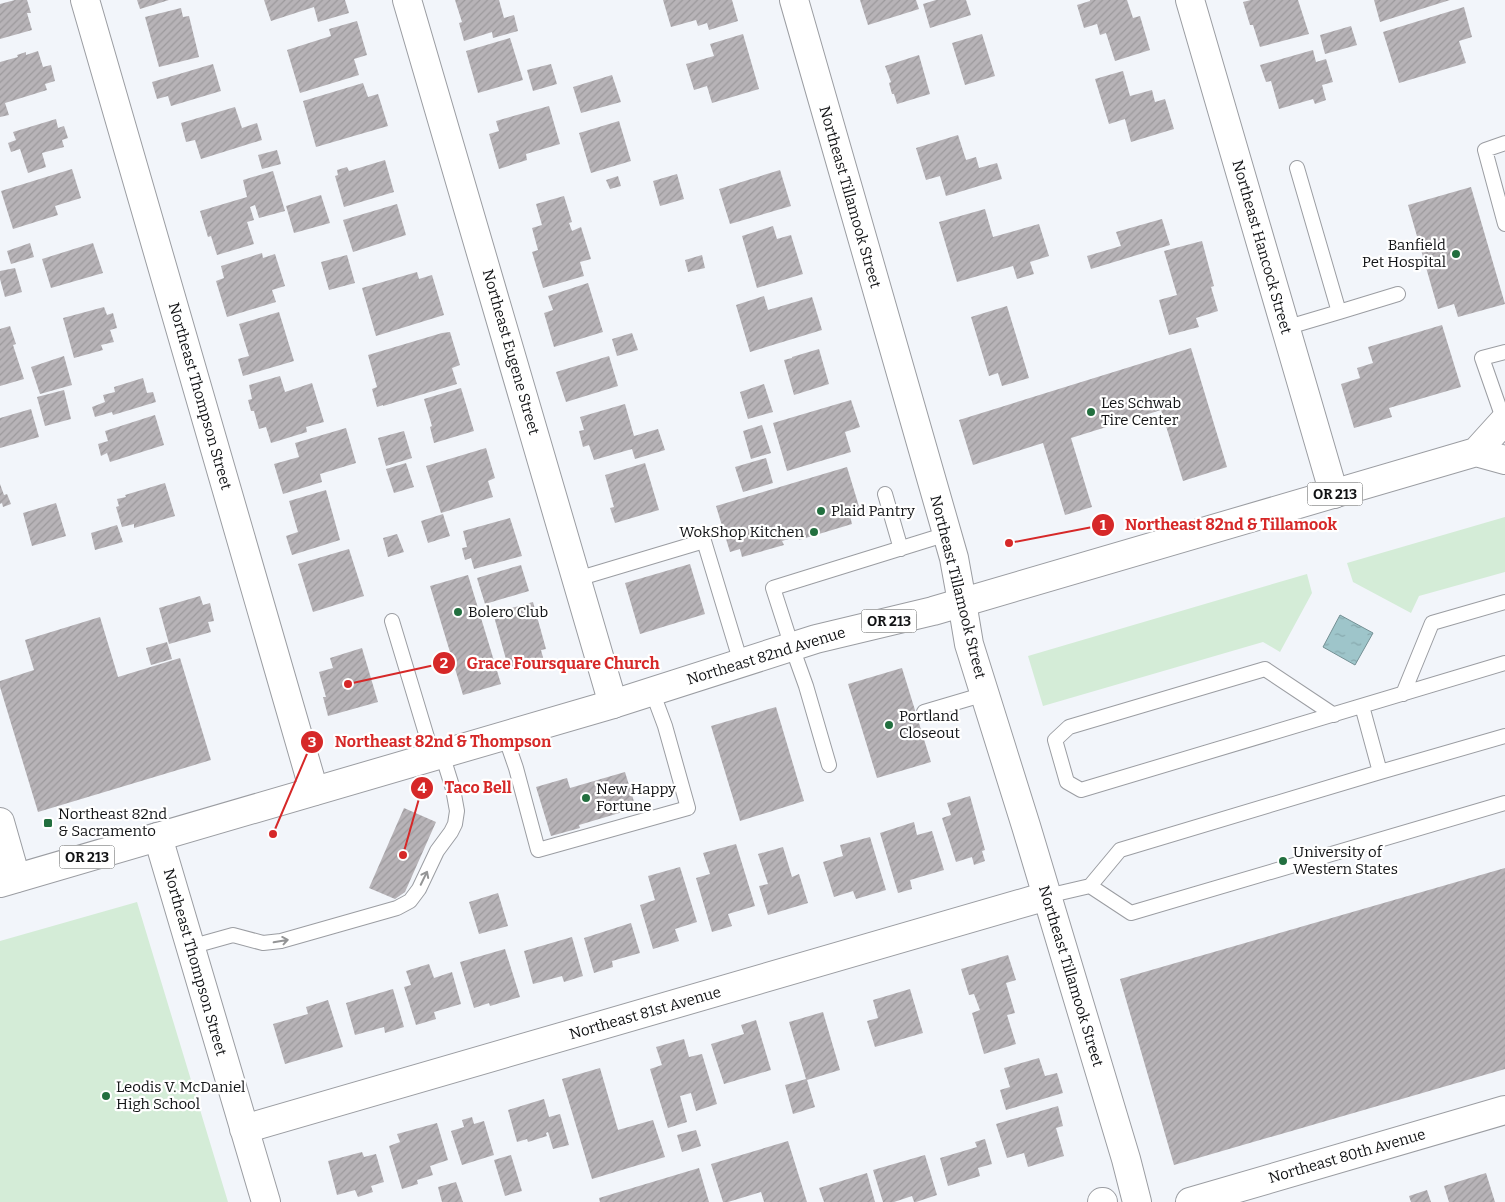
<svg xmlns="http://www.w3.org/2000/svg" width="1505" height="1202" viewBox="0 0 1505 1202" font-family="Bitter,serif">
  <defs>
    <pattern id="water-ripples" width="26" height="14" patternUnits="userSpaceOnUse" patternTransform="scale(1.25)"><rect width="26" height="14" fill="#9ec5ca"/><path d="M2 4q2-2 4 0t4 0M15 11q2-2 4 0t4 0" fill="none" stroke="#87a8ad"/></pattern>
    <pattern id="building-hatch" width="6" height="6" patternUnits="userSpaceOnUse" patternTransform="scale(1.25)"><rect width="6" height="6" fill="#b7b3b7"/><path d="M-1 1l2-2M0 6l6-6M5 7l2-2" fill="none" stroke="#9c999c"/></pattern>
  </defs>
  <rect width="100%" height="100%" fill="#f2f5fa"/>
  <path fill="#d4ecd7" d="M1505 517V572L1419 596 1411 613 1353 582 1347 563Z
    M1307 574 1312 593 1280 652 1263 642 1043 706 1028 656Z
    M137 902 228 1202H0V941Z"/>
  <path fill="url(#water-ripples)" stroke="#749094" d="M1340 615 1373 633 1355 665 1323 647Z"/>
  <path fill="url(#building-hatch)" d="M15 0H27L31 13H27L32 30 0 39V4Z
    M137 0H169L140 9Z
    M264 0H345L349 13 318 22 314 7 271 21Z
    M455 0H499L504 18 514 15 518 31 493 38 492 32 464 41 459 23 462 22Z
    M663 0H732L738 21 709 30 707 23 698 26 696 20 671 27Z
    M860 0H916L919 9 868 25Z
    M936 0H966L971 15 930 28 923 4Z
    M1090 0H1127L1133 18 1140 16 1150 50 1115 61 1106 33 1100 35 1097 24 1084 28 1077 5 1090 1Z
    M1251 0H1298L1309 34 1260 47 1253 25H1250L1243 2Z
    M1374 0H1450L1380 22Z
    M1464 7 1472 37 1459 41 1466 63 1399 83 1383 32Z
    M181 8 183 17 189 16 199 57 159 67 145 17Z
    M357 21 367 55 354 59 359 75 300 93 287 50 331 36 329 29Z
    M1351 26 1357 45 1325 54 1320 35Z
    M743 34 759 89 712 103 707 86 694 90 686 64 714 56 710 44Z
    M982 34 995 76 965 85 952 43Z
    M510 38 523 80 478 93 466 51Z
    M1313 50 1316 62 1326 59 1333 82 1322 85 1326 100 1315 104 1313 99 1279 109 1271 81 1266 82 1260 65Z
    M38 51 43 67 51 65 55 81 45 84 47 90 5 103 9 115 0 117V62L18 57 17 55 26 52V55Z
    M919 55 930 94 897 104 894 94H892L889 83 891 82 885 66Z
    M213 64 221 91 171 106 168 96 157 99 152 82Z
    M551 64 557 84 533 91 527 70Z
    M1123 71 1130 96 1152 90 1155 102 1165 99 1174 129 1131 142 1125 119 1109 124 1095 79Z
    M612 75 621 102 581 113 573 87Z
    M363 83 368 97 378 94 388 126 316 147 303 101Z
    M549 106 560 144 526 154 527 160 499 169 489 134 499 131 496 121Z
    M235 107 242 128 257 123 262 140 201 159 195 140 186 142 181 123Z
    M56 119 58 128 64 126 68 138 62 140 64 147 42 153 46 167 28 173 20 149 11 152 8 143 16 140 13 132Z
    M619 121 631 161 591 173 579 133Z
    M958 135 966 160 976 157 979 168 997 163 1002 179 946 196 940 176 926 180 916 148Z
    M277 150 281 164 262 169 258 155Z
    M385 160 394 192 344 207 335 176 338 175 337 170 347 167 349 171Z
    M72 169 81 198 55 206 58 215 13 229 1 191Z
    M780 170 791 206 730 224 719 189Z
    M273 171 285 211 259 218 255 205 250 207 254 220 247 222 254 244 217 255 211 236 208 237 200 211 247 197 243 180Z
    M677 174 684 199 660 206 653 181Z
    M618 176 621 186 610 189 606 180Z
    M1471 187 1505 304 1458 317 1454 304 1438 309 1408 205Z
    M321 195 330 223 294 233 286 206Z
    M564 196 572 222 569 223 572 231 581 227 591 259 580 262 584 276 543 288 532 252 538 250 532 228 542 225 536 204Z
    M397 204 406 235 353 252 343 220Z
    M985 209 993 237 1039 224 1049 256 1030 262 1034 274 1017 279 1013 266 957 282 939 222Z
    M1162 219 1170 245 1091 269 1087 256 1121 246 1116 232Z
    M773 226 777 239 791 235 803 274 757 288 742 236Z
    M1202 241 1214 286 1211 287 1218 311 1196 318 1199 327 1169 335 1159 300 1177 295 1164 251Z
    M30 243 34 257 11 264 7 251Z
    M93 243 103 273 51 288 42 259Z
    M262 253 263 258 275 254 285 286 272 290 276 302 227 317 216 281 224 278 221 266Z
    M347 255 355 283 329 290 321 262Z
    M702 255 705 268 688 272 685 260Z
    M15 268 22 292 5 297 0 279V271Z
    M417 272 419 279 432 275 444 315 376 336 362 288Z
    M588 283 603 332 554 347 544 313 553 310 548 296Z
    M764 296 768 310 812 297 822 330 750 352 736 305Z
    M1007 306 1029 378 1002 386 998 373 989 376 971 317Z
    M104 307 107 315 113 313 117 328 110 330 114 342 101 345 103 350 74 358 63 318Z
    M279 312 294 361 243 376 238 359 249 356 239 324Z
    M1442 325 1461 387 1389 408 1392 417 1354 428 1341 384 1360 378 1357 368 1373 363 1368 347Z
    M10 326 16 344 13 345 24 379 0 386V329Z
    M450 332 460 365 452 368 457 384 383 406V405L377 407 372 389 377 387 368 355 442 333Z
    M632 333 638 350 617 356 612 339Z
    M1191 348 1227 467 1183 481 1161 410 1071 438 1092 507 1065 515 1043 443 973 465 959 420Z
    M819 349 829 384 794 395 784 360 792 358V357Z
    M64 356 72 385 40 394 31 367Z
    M609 356 618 386 566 402 556 372Z
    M280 376 285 392 312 383 324 422 306 427 307 432 271 443 266 427 259 429 254 411H251L248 400 252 399 249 385Z
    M143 378 147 393 153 392 156 402 113 415 112 412 95 417 92 407 105 402 103 395 115 392 114 387Z
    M764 384 773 412 748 419 740 392Z
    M461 388 474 431 434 443 430 427 432 426 424 399Z
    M64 390 71 419 45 426 37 397Z
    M851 400 860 427 845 432 851 452 787 471 773 423Z
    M625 404 634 436 658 429 665 450 635 459 632 449 594 460 589 445 583 447 579 431 584 430 580 417Z
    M31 409 39 437 0 448V418Z
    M155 415 164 445 110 462 107 453 101 456 98 444 108 441 105 431Z
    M762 425 771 453 751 459 743 431Z
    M346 428 356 463 320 474 322 482 283 494 274 464 299 457 295 443Z
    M404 431 412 458 386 466 378 438Z
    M486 448 495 478 488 481 493 497 441 513 426 466Z
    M766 458 773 483 743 492 735 467Z
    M406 463 414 487 394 493 386 469Z
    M645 463 659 510 615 523 610 508 614 507 605 475Z
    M847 467 861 513 850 516 852 524 799 540 798 536 782 541 784 545 742 557 740 549 730 552 716 506Z
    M165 483 175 516 134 528V524L122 527 116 507 119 506 117 499 126 497 125 495Z
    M0 484 4 495 7 494 11 504 3 507 2 503 0 504Z
    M326 490 340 540 292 555 286 536 298 532 289 501Z
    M56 503 66 536 32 546 23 513Z
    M443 514 450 536 428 543 421 521Z
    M510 518 522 556 474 569 471 558 465 560 462 548 467 547 463 531Z
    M117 525 123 542 95 550 91 533Z
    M397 534 404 552 388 557 383 538Z
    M349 549 364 596 313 612 298 564Z
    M690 564 705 614 640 634 625 583Z
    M521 565 529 591 485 604 477 578Z
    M468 575 501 684 463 695 430 586Z
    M200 596 203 605 210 603 214 621 208 622 211 632 169 644 159 608Z
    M533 602 546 649 541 650 544 661 509 670 493 613Z
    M100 617 118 677 180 658 211 760 38 812 0 687V681L34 670 25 640Z
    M167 642 172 659 151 665 146 648Z
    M362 648 378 702 328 716 323 697H326L319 672 333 668 330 658Z
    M902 668 931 762 877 778 848 684Z
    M776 707 804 801 740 821 711 726Z
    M625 772 636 808 579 825 580 828 551 836 536 787 567 778 570 788Z
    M970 796 985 850 982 851 985 861 974 865 972 857 956 862 942 818 951 815 947 803Z
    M404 808 436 822 405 892 395 899 369 888Z
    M914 822 917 835 932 831 944 870 910 880 912 889 898 893 880 833Z
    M870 837 886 890 856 899 853 891 834 897 823 862 843 856 840 845Z
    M736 844 755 906 728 914 732 926 712 932 696 878 710 874 703 853Z
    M783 847 792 877 799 874 808 903 768 915 759 886 768 884 758 854Z
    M680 867 697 922 675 929 679 941 653 949 640 905 655 900 648 876Z
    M1505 868V1069L1174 1165 1120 979Z
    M498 893 508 926 479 934 469 902Z
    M631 923 640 953 612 961 613 967 594 973 584 938Z
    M572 937 583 976 564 982 562 976 533 984 524 951Z
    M505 949 520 997 490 1006 489 1003 474 1008 460 962Z
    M1008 955 1016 980 1006 983 1015 1013 1007 1015 1016 1044 984 1054 972 1013 980 1010 974 994 969 995 961 969Z
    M429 964 434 978 452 972 461 1004 434 1012 436 1019 416 1025 404 987 411 985 406 971Z
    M393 989 404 1027 385 1033 384 1027 355 1035 346 1003Z
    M910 989 923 1033 875 1047 867 1021 878 1018 873 1000Z
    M328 1000 343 1047 285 1064 273 1024 308 1014 306 1007Z
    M823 1012 840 1070 807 1080 815 1107 793 1114 785 1085 806 1079 789 1022Z
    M756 1020 771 1070 724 1084 711 1044 744 1034 741 1025Z
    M684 1039 689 1057 702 1054 717 1104 696 1111 691 1093 680 1096 687 1122 668 1128 650 1069 662 1065 656 1047Z
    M1039 1058 1045 1076 1057 1073 1063 1093 1006 1110 1000 1090 1010 1087 1004 1068Z
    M600 1068 618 1130 653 1120 665 1157 592 1179 562 1079Z
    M544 1099 549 1117 560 1114 569 1145 553 1149 548 1132 546 1133 547 1136 528 1142 527 1139 517 1142 508 1110Z
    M1058 1106 1063 1126 1056 1128 1064 1156 1028 1167 1024 1153 1007 1158 996 1124Z
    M472 1117 474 1124 484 1121 494 1155 462 1165 451 1131 464 1127 462 1120Z
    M437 1123 448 1160 430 1166 433 1175 417 1180 418 1184 402 1189 389 1146 400 1142 397 1134Z
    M696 1130 701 1146 682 1152 677 1135Z
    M985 1139 992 1164 978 1168 980 1176 948 1186 940 1158 977 1147 975 1142Z
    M788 1141 807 1202H764L761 1192 728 1202H723L711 1164Z
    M362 1152 364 1157 376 1154 384 1182 371 1186 373 1192 358 1197 355 1190 337 1195 328 1161Z
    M511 1155 522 1191 505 1196 494 1160Z
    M925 1155 937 1195 916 1202H914L912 1196 894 1202H883L873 1170Z
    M699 1168 709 1202H600L599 1198Z
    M867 1173 875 1202H824L819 1188Z
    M1486 1173 1495 1202H1449L1444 1186Z
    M456 1182 463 1202H442L438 1187Z
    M1427 1190 1431 1202H1411L1409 1196Z"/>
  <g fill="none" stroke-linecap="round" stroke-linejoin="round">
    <g stroke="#9b9da2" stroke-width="16">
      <path id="lane" d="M1505 143 1485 150 1505 224
        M1339 312 1398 294
        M1285 328 1339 312 1297 168
        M1504 421 1482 358 1505 352
        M885 494 901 549
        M577 579 704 541 741 663
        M392 621 433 757
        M1403 694 1432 623 1505 602
        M1362 706 1380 772
        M924 712 985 694
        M1334 715 1265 669 1069 727 1055 740 1067 782 1081 790 1505 663
        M505 736 516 768 538 850 688 808 665 726 652 691
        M829 765 806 686 792 647 773 588 947 534
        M1090 886 1131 913 1505 803
        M1047 896 1090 886 1120 850 1380 772 1505 736
        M190 947 233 935 263 943 281 941 397 908 410 901 419 889 437 851 451 832 455 824 457 811 453 789 442 754"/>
    </g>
    <g stroke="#9b9da2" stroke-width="30">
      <path id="street" d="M85 0 314 791
        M407 0 613 704
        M794 0 954 558 962 602
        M1190 0 1334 494
        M0 822 16 878
        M158 837 266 1202
        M244 1129 1047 896
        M1102 1202H1103
        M1190 1202 1505 1110"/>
    </g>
    <g stroke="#9b9da2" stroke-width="30">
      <path id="secondary" d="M962 602 969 644 1026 826 1126 1159 1137 1202"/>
    </g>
    <g stroke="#9b9da2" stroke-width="30">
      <path id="primary" d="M1476 452 1505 460
        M0 883 613 704 816 639 933 611 1476 452 1505 420"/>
    </g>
    <use href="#lane" stroke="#fff" stroke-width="14"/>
    <use href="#street" stroke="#fff" stroke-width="28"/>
    <use href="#secondary" stroke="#fff" stroke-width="28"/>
    <use href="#primary" stroke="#fff" stroke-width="28"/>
  </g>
  <defs><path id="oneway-shaft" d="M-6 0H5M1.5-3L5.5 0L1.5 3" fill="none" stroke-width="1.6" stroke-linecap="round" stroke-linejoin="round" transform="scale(1.25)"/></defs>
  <g stroke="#949596">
    <use href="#oneway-shaft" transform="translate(424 878) rotate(-64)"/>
    <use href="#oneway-shaft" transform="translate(281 941) rotate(-10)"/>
  </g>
  <g fill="#226f3f" stroke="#fff" stroke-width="2">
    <circle cx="1456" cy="254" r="5"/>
    <circle cx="1091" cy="412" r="5"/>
    <circle cx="821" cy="511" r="5"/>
    <circle cx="814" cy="532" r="5"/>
    <circle cx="458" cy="612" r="5"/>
    <circle cx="889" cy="725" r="5"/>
    <circle cx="586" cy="798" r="5"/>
    <rect x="43" y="818" width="10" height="10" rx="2.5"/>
    <circle cx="1283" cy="861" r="5"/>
    <circle cx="106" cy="1096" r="5"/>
  </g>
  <g text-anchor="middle" stroke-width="4.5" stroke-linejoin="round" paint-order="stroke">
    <g fill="#fff" stroke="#595a5b" stroke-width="1">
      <rect x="1307.5" y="482.5" width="55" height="23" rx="4"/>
      <rect x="861.5" y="609.5" width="55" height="23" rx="4"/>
      <rect x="59.5" y="845.5" width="55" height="23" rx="4"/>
    </g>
    <g font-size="14" font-weight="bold" fill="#121315">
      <text x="1335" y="499">OR 213</text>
      <text x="889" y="626">OR 213</text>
      <text x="87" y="862">OR 213</text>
    </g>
    <g font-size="15" fill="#121315" stroke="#fff">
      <text transform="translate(850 197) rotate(74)" y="5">Northeast Tillamook Street</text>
      <text transform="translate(1262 247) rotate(74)" y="5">Northeast Hancock Street</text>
      <text transform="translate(511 352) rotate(74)" y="5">Northeast Eugene Street</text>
      <text transform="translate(200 396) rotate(74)" y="5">Northeast Thompson Street</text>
      <text transform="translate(958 587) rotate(76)" y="5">Northeast Tillamook Street</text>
      <text transform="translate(766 656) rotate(-17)" y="5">Northeast 82nd Avenue</text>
      <text transform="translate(195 962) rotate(74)" y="5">Northeast Thompson Street</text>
      <text transform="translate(1071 976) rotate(73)" y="5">Northeast Tillamook Street</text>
      <text transform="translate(645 1013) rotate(-16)" y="5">Northeast 81st Avenue</text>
      <text transform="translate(1347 1156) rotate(-16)" y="5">Northeast 80th Avenue</text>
    </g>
    <g font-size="15" fill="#121315" stroke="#fff" text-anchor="start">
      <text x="1446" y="250" text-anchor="end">Banfield<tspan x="1446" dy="17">Pet Hospital</tspan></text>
      <text x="1101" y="408">Les Schwab<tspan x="1101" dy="17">Tire Center</tspan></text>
      <text x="831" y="516">Plaid Pantry</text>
      <text x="804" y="537" text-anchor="end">WokShop Kitchen</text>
      <text x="468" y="617">Bolero Club</text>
      <text x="899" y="721">Portland<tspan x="899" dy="17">Closeout</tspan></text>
      <text x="596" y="794">New Happy<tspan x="596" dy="17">Fortune</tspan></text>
      <text x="58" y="819">Northeast 82nd<tspan x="58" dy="17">&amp; Sacramento</tspan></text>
      <text x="1293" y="857">University of<tspan x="1293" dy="17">Western States</tspan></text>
      <text x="116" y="1092">Leodis V. McDaniel<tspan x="116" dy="17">High School</tspan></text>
    </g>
  </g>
  <path fill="none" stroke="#d62828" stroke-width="2" d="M1009 543L1103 525M348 684L444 663M273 834L312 742M403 855L422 788"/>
  <g fill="#d62828" stroke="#fff" stroke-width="2">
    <circle cx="1009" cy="543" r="5"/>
    <circle cx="348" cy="684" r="5"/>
    <circle cx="273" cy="834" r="5"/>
    <circle cx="403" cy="855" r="5"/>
    <circle cx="1103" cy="525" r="12"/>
    <circle cx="444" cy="663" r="12"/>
    <circle cx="312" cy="742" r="12"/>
    <circle cx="422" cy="788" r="12"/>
  </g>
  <g font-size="15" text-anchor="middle" font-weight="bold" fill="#fff">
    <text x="1103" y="530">1</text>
    <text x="444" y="668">2</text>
    <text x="312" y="747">3</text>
    <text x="422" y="793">4</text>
  </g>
  <g font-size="16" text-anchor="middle" font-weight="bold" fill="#d62828" stroke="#fff" stroke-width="4.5" stroke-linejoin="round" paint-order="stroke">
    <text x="1231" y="530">Northeast 82nd &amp; Tillamook</text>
    <text x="563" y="669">Grace Foursquare Church</text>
    <text x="443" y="747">Northeast 82nd &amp; Thompson</text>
    <text x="478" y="793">Taco Bell</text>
  </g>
</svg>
